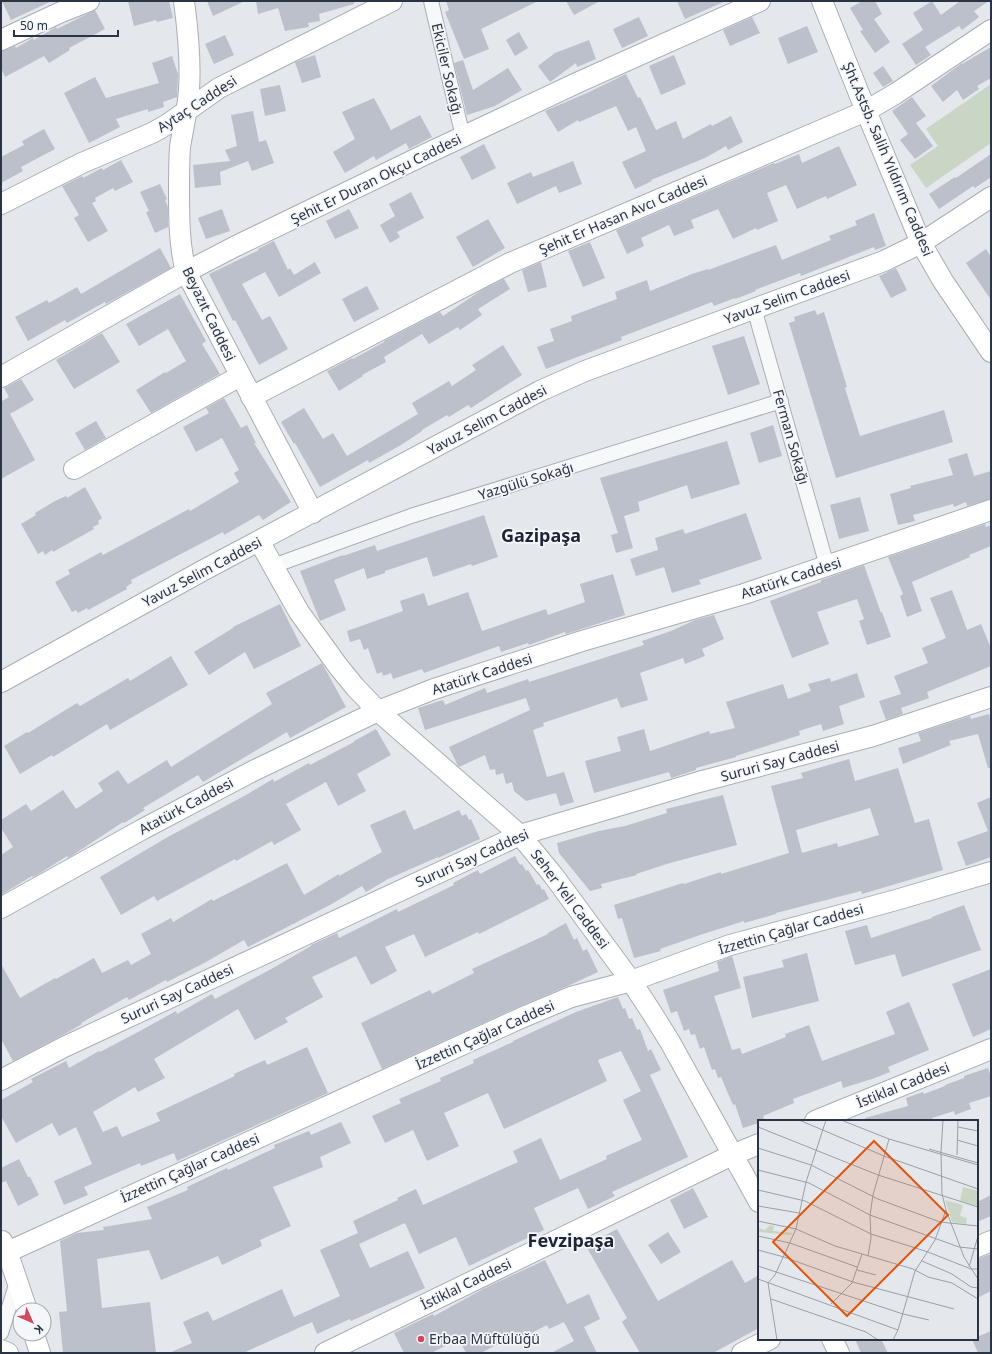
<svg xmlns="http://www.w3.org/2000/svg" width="992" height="1354" viewBox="0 0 992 1354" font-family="'Noto Sans',sans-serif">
  <rect width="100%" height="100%" fill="#e4e7ec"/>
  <path fill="#c9d6c5" d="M991 84V143L926 188 910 165 938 146 926 129Z"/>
  <path fill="#bbc0ca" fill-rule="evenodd" d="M2 1H52L11 20Z
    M128 1H169L173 18 157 22 156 20 134 26Z
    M207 1H245L213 16Z
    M256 1H354V4L319 14 320 21 308 23 309 27 285 31 278 8 258 14Z
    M446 1H538L481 29 489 49 464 59 445 12 449 10Z
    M566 1H600L574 15Z
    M677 1H726L685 19Z
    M862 1H875L882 14 874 19 890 42 875 53 860 31 863 30 850 8Z
    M932 1 941 15 960 1H989L974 11 979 17 962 30 959 26 925 47 931 55 916 65 902 44 923 30 913 13Z
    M95 10 105 29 69 48 70 50 49 63 44 56 5 77 1 68V51L15 46 16 48 33 38 34 40 51 30 56 27 57 29Z
    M639 17 648 36 622 48 613 29Z
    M752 17 760 33 730 46 723 30Z
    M807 26 818 52 788 64 778 38Z
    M519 32 528 48 515 56 506 40Z
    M225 35 234 55 214 64 205 44Z
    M589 40 596 59 577 67 576 63 550 82 538 66 555 53Z
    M991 47V78L977 86 979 89 963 100 957 90 943 102 931 86 962 63V64Z
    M315 55 321 77 302 83 295 62Z
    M674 55 686 84 661 95 649 66Z
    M172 56 178 74 177 97 163 102 164 107 148 112V109L116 119 120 127 89 143 64 93 95 77 106 98 159 83 152 63Z
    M463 60 473 90 508 68 522 90 495 106 467 115 454 63Z
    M883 66 893 81 883 87 873 73Z
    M626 74 638 98 640 97 656 130 676 121 683 139 711 124 712 126 731 116 743 142 728 150 726 146 705 158 651 180 652 181 635 189 622 162 646 151 636 127 628 131 616 106 579 122 578 120 558 132 545 111 589 92Z
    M280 85 286 111 265 116 260 89Z
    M912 97 926 116 916 123 933 146 915 159 900 140 908 134 892 111Z
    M374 98 391 130 420 115 432 137 409 149 406 143 376 160 374 156 345 173 333 152 355 139 342 112Z
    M253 111 259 142 266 140 274 163 252 171 248 161 220 172 221 185 195 188 193 165 230 161 225 150 237 146 231 115Z
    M44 129 55 149 21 167 23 171 1 183V157L24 145 22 141Z
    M484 144 496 168 472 180 460 157Z
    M839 146 857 185 827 199 826 196 797 209 786 185 767 193 778 221 757 230 756 228 733 239 718 209 691 220 694 228 674 236 669 225 641 238 644 246 627 254 616 230 774 163 775 164 799 154 802 163Z
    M991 154V177L975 188 973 186 939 209 929 194 955 177 956 178Z
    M121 160 133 182 115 191 113 188 95 198 96 201 92 203 108 231 88 242 74 218 79 215 62 186 82 176 83 178 102 168 103 170Z
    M573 161 582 184 559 193 556 186 517 204 507 183 531 172 533 177Z
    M160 184 167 199 165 200 168 207V227L155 233 146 212 149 211 140 192Z
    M411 192 424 218 397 232 400 237 390 243 380 225 395 216 389 204Z
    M222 209 230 231 206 239 198 218Z
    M349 209 359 228 335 239 326 221Z
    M874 213 886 246 875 250 874 247 801 276 800 273 755 290 756 291 735 299V298L714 306 712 302 621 337 622 340 546 369 537 347 554 341 550 329 572 321 571 316 617 299 615 292 647 280 650 291 692 274 708 269V270L776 245 782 260 831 240 829 236 857 225 855 221Z
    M488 219 505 248 473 267 456 237Z
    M274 241 288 270 290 268 294 275 315 262 321 273 279 297 265 272 242 284 262 320 270 316 288 349 259 365 235 320 233 321 209 274 259 250 258 249Z
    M590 242 605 278 583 287 568 251Z
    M160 248 171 268 106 304 105 302 67 323 65 320 28 341 15 317 47 300 49 303 77 287 81 294Z
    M986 249 991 257V300L966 263Z
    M541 262 547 287 528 292 522 270Z
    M896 268 907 290 891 298 879 276Z
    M504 279 510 289 478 309 482 315 460 330 458 327 429 344 422 334 384 357 386 362 362 375 363 376 339 391 327 371 352 358 353 359 384 342V341L440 312 443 316 482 290Z
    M367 286 379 309 354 322 342 299Z
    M180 294 206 341 202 344 220 374 151 413 136 390 165 372 166 373 186 361 168 329 139 346 126 324Z
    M815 310 817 315 824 312 847 387 845 388 860 436 944 410 953 442 836 478 789 323 795 321 794 317Z
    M102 333 120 362 74 389 56 360Z
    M744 336 760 384 728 395 712 346Z
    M503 345 522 375 471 408 468 405 449 417 447 415 422 430V431L401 445 369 463 368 460 320 487 295 443 294 444 281 422 304 408 323 439 333 433 347 456 418 414 412 403 449 381 452 386 476 370 472 365Z
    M21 379 34 400 10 414 35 460 1 479V399L2 401 9 397 4 388Z
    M224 398 241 428 247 425 256 443H254L291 502 263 520 259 515 224 535 223 532 131 580 132 583 126 587 127 589 88 610 87 608 78 613 76 610 72 612 55 582 70 574 68 570 101 552 103 555 189 509 190 511 239 482 234 473 239 470 222 438 196 452 183 427 209 413 206 408Z
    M96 421 106 438 85 450 75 433Z
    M773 425 782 456 759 463 750 433Z
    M727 441 740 484 691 499 687 485 638 502 640 511 624 516 633 548 616 553 611 535 618 533 600 478Z
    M967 453 974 476 991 471V499L967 506 966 502 954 507 953 504 913 515 915 521 898 525 890 494 911 488 910 486 953 475 948 459Z
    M85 487 102 518 98 521 99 524 93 527 94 529 53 552 52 550 45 555 43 551 38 554 21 524 36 515 35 513 55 501 66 496 67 498Z
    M860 497 869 531 839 539 830 505Z
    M746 513 762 559 699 580 701 584 672 593 664 567 636 576 630 559 658 550 655 538 683 529 685 534Z
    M484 515 498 557 472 566 471 564 433 577 427 557 385 571V573L367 579 364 568 334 580 346 610 320 621 300 571 343 555V556L375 545 377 551Z
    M985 524 986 527 991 525V546L969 555 970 557 912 582 922 611 907 617 900 596 903 594 888 557Z
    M864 565 881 613 882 612 891 637 867 645 859 621 864 619 857 599 817 612 829 644 792 658 770 601 821 582V580Z
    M613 574 625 615 566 634 565 632 529 645 528 643 501 652 499 646 424 673 422 669 393 679 391 673 383 676 382 672 377 674 368 648 364 650 360 639 350 642 347 631 403 611 400 601 424 593 428 606 468 592 482 631 546 609 548 615 585 602 580 584Z
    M952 590 967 630 981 624 991 648V666L927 692 929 698 901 708 903 714 886 720 879 701 901 694 894 676 928 663 922 648 946 638 930 598Z
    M280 604 301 646 254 669 245 652 209 675 194 652 233 628V627Z
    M714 615 724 639 702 649 705 656 685 664 683 658 640 673 648 700 621 708 617 698 543 723 544 726 533 730 547 777 564 772 574 802 560 806 556 793 526 801 514 791 512 782 506 784 503 773 496 775 495 769 490 770 485 755 459 767 457 764 449 747 530 710 526 698 425 730 418 708 443 700 445 705 485 688 487 693 528 679 529 682 644 645 642 641 671 631 695 620Z
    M171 656 188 685 110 730 107 724 53 757 52 755 20 774 4 746 27 732 28 733 77 703 80 706 128 678 130 681Z
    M322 663 346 707 290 738 287 732 203 782 198 775 143 808 145 810 124 823 123 822 70 857 68 858 67 856 42 872 33 877 32 876 1 895V855L13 847 1 828V820L26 804 31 811 63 790 76 809 103 791 98 783 118 770 128 784 167 760 171 767 272 704 266 693Z
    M857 673 865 697 839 706 844 724 823 731 821 724 799 731 800 735 736 756V757L696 768V770L671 778 669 772 594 793 585 761 621 751 617 737 644 729 650 751 709 731 710 734 735 728 726 702 783 684 788 699 811 691 808 684 830 678 831 682Z
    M989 714 991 722V768H988L978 734 949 741 951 745 903 764 898 748 921 741 918 733 970 716 971 719Z
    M376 729 391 755 357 774 366 791 338 806 326 782 286 804 301 830 274 845 272 841 236 861 235 859 157 901 154 896 121 915 100 877 166 838 246 795 273 779 274 782 309 763 310 765 354 742V741Z
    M849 759 855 781 898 768 915 823 929 819 943 870 862 894 861 891 776 913V914L744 923V921L700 935 660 949 661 951 634 958 622 918 618 919 614 905 683 883 684 884 721 872V874L789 853 771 786 803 778 801 773ZM870 808 879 835 838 847 837 843 802 853 796 830Z
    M723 795 737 845 670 863 636 874 637 875 601 884 602 888 590 891 559 853 557 843 599 831 625 826 667 813 666 809Z
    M991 797V857L966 866 957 842 988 831 977 803Z
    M405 810 414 830 459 810 462 816 466 814 469 820 471 819 480 839 438 858V857L388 879 366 892 362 886 330 905 248 947 244 940 206 962 167 982 166 980 129 1000 127 997 81 1023 82 1024 63 1035 13 1061 1 1039V964L20 998 55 978 56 979 94 958 102 973 128 960 131 965 151 954 141 934 171 918 173 922 212 899 213 901 287 863 304 895 339 874V876L382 852 370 825Z
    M515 856 520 865 522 864 526 871 528 870 537 885 539 884 542 890 544 889 549 899 479 934 478 932 425 957 414 934 385 947 397 971 371 985 356 956 312 977 323 997 285 1018 288 1022 255 1040 238 1009 154 1059 165 1078 138 1092 135 1087 93 1112 103 1132 117 1126 122 1137 160 1121 156 1113 235 1076 234 1074 265 1060 267 1065 307 1047 328 1093 177 1161 174 1153 141 1166 140 1163 84 1187 88 1195 64 1205 54 1181 92 1164 76 1127 59 1136 52 1123 16 1143 1 1116V1100L33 1082 31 1079 66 1061 69 1068 99 1051 100 1052 140 1031 176 1011 177 1014 212 994 215 999 273 968 311 946V945L337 933 339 938 397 909 398 912 454 885 453 883 478 870 480 874Z
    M964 905 981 950 902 977 895 954 855 965 845 931 867 925 871 938 932 918V917Z
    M566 923 574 940 577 938 583 951 587 949 598 972 570 985 516 1008 382 1069 361 1023 430 990 432 994 474 973 472 969 548 934V933Z
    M807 953 819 1001 752 1018 743 977 784 967 782 960Z
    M732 956 741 988 714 996 732 1050 740 1048 742 1054 786 1037 785 1034 809 1025 822 1061 895 1034 886 1012 909 1002 929 1050 888 1067 890 1072 875 1078 843 1088 841 1081 793 1099 794 1103 763 1116 765 1121H759V1123L743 1128 735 1104 733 1105 721 1077 718 1078 715 1069 712 1070 704 1047 700 1049 695 1034 691 1035 689 1029 684 1031 677 1011 671 1013 663 990 719 971 717 962Z
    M991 969V1029L973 1037 952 984Z
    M618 997 623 1009 625 1008 629 1019 632 1018 637 1030 640 1029 648 1051 651 1049 661 1070 650 1075 688 1157 612 1192 615 1196 588 1209 578 1188 534 1208 544 1230 469 1266 456 1237 419 1254 405 1223 359 1244 370 1268 408 1251 425 1288 351 1321 350 1319 317 1334 312 1322 243 1353H169L192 1343 183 1322 208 1311 213 1321 282 1289 294 1317 340 1296 320 1250 358 1233 353 1221 398 1200 397 1198 416 1189 423 1205 518 1162 513 1151 541 1138 560 1180 607 1159 606 1156 642 1140 623 1100 641 1091 621 1051 598 1060 607 1081 504 1129 488 1093 444 1113 459 1146 427 1161 413 1130 385 1143 372 1116 401 1103 399 1099 441 1081 440 1078 474 1063 473 1060 513 1042V1041L576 1012Z
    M988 1068 991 1077V1096L969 1103 971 1109 955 1115 954 1111 932 1118 933 1121H866L865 1118 908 1106 906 1098 923 1092 924 1094 945 1086V1085L964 1078V1076Z
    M341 1122 351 1143 320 1157 323 1167 273 1187 291 1226 260 1240 262 1246 222 1265 218 1256 161 1280 149 1250 97 1259 102 1308 150 1302 156 1353H63L59 1312 67 1311 60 1241 77 1233 104 1230 103 1227 152 1219 147 1207 188 1190 187 1187 227 1168 228 1170 275 1148 274 1145 309 1131 311 1135Z
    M19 1159 28 1177H30L39 1195 18 1206 6 1181 1 1183V1168Z
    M693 1188 708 1217 684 1229 670 1200Z
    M991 1195V1216L977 1222V1202Z
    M617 1229 658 1301 732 1260 745 1283 759 1275V1328L713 1353H640L622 1322 627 1318 586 1246Z
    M668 1232 681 1252 661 1264 648 1245Z
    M991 1254V1291L977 1298V1259Z
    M545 1260 567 1304 589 1294 600 1319 584 1327 597 1353H551L574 1341 564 1322 549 1329 547 1325 512 1343 509 1338 481 1353H466L459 1339 431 1353H404L394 1333 433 1314 434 1316 485 1288Z
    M991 1331V1353H978L972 1339H977V1337Z
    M855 1339H881L888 1353H861Z"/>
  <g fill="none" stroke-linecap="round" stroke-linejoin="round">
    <g stroke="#a9aeb7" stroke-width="16">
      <path id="street" d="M431 1 463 137
        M754 308 827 566
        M273 566 411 516 781 401
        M1 1333 17 1282"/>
    </g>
    <g stroke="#a9aeb7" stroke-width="22">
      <path id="secondary" d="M184 1C188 31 191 60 189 89 188 109 183 128 180 147 179 161 179 176 179 190 179 217 179 245 186 272L313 513
        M822 1 866 111 921 243 943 281 991 352
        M1 40 59 13 89 1
        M1 204 82 163 152 133 168 124 219 88 392 1
        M1 377 186 272 236 246 426 154 579 82 760 1
        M251 397 510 263 866 111 895 94 991 30
        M74 469 240 376
        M259 541 299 612 338 666 355 687 378 711 520 835 553 875 631 981 652 1013 670 1042 759 1202
        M1 682 202 571 540 391 585 371 884 261 921 243 991 197
        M1 908 143 829 253 771 378 711 401 702 434 689 582 641 744 594 991 510
        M1 1080 64 1047 520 835 699 782 873 736 991 697
        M815 1121 991 1049
        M2 1241 7 1251 27 1310
        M977 1247 991 1241
        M1 1255 521 1018 571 997 631 981 730 945 896 900 991 872
        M34 1334 40 1353
        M832 1339 839 1353
        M1 1350 8 1353
        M325 1353 732 1155 759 1144
        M742 1353 770 1339"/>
    </g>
    <use href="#street" stroke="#f7f8fa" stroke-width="14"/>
    <use href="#secondary" stroke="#fff" stroke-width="20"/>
  </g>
  <circle fill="#d1495b" stroke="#f4f6f9" stroke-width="1.5" cx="421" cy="1339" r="4"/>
  <g text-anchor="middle" stroke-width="3.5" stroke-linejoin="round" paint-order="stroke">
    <g font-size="14" fill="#2b3445" stroke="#f4f6f9">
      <text transform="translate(447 69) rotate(77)" y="5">Ekiciler Sokağı</text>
      <text transform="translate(197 104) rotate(-33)" y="5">Aytaç Caddesi</text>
      <text transform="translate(888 159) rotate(67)" y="5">Şht.Astsb. Salih Yıldırım Caddesi</text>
      <text transform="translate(376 179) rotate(-26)" y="5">Şehit Er Duran Okçu Caddesi</text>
      <text transform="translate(623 215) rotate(-23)" y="5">Şehit Er Hasan Avcı Caddesi</text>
      <text transform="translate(787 297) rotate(-20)" y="5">Yavuz Selim Caddesi</text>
      <text transform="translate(209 314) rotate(64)" y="5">Beyazıt Caddesi</text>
      <text transform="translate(487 420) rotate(-28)" y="5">Yavuz Selim Caddesi</text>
      <text transform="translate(791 437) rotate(74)" y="5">Ferman Sokağı</text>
      <text transform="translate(526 481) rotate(-17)" y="5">Yazgülü Sokağı</text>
      <text transform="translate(202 572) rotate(-28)" y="5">Yavuz Selim Caddesi</text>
      <text transform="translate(791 578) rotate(-18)" y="5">Atatürk Caddesi</text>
      <text transform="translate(482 674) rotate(-18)" y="5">Atatürk Caddesi</text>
      <text transform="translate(780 761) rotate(-15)" y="5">Sururi Say Caddesi</text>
      <text transform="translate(186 806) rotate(-28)" y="5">Atatürk Caddesi</text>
      <text transform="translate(472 858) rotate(-24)" y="5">Sururi Say Caddesi</text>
      <text transform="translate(570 899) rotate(53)" y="5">Seher Yeli Caddesi</text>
      <text transform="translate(791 929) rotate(-16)" y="5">İzzettin Çağlar Caddesi</text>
      <text transform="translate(177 994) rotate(-25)" y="5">Sururi Say Caddesi</text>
      <text transform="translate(485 1035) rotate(-24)" y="5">İzzettin Çağlar Caddesi</text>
      <text transform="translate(903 1085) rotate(-22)" y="5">İstiklal Caddesi</text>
      <text transform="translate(190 1168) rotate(-24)" y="5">İzzettin Çağlar Caddesi</text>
      <text transform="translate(466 1284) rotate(-26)" y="5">İstiklal Caddesi</text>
    </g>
    <g font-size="14" fill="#2b3445" stroke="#f4f6f9" text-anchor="start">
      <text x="429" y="1344">Erbaa Müftülüğü</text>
    </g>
    <g font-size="18" font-weight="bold" fill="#1d2536" stroke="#f4f6f9">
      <text x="541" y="542">Gazipaşa</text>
      <text x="571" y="1247">Fevzipaşa</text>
    </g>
  </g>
  <g transform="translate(758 1120)">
    <rect width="220" height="220" fill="#e4e7ec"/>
    <path d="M205 67 220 71V86L202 81ZM187 80 205 85 202 96 209 98 208 104 194 102ZM12 105 16 106 15 111 34 113 33 115 0 112V108L7 110Z" fill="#c9d6c5"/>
    <path fill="none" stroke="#9a9fa9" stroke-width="1" d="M41 0 126 36 220 69M83 0 131 19 220 45M0 7 120 55 220 87M200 7 220 11M199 20 220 26M0 28 53 45 120 79 182 102 220 106M171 29 220 43M183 32 185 0M199 35 200 0M0 50 51 63 112 95 201 127 220 129M0 70 47 81 113 114 170 132 213 149H220M0 86 41 93M188 90 206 137 220 159M0 101 38 109 77 126 155 149 170 157 194 163 220 179M0 116 32 123 99 147M0 130 26 137 95 162 196 189M110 136 113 118 112 95 115 75 131 19M164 141 194 154 213 167 220 168M0 146 145 194 171 200M211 147 220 116M99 150 118 155M0 159 140 210M13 179 108 212 120 220M73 184 94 163 104 134M19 220 10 163 17 155 38 109 48 62 68 0M135 220 140 210 157 151 177 120 188 90 184 74 183 32"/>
    <path fill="#df570f" fill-opacity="0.15" stroke="#df570f" stroke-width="2" d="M116 21 190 95 89 196 15 122Z"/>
    <rect width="220" height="220" fill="none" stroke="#2b3445" stroke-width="2"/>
  </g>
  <rect width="992" height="1354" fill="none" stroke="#2b3445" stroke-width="4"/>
  <g transform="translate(32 1322) rotate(135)"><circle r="19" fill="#f4f6f9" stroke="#a4a8b1"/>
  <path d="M0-3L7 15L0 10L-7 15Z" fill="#d1495b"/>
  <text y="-6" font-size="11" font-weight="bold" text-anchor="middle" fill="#2b3445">K</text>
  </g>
  <path d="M14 30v6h104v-6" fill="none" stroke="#2b3445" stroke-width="2"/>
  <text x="20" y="30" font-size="12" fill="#2b3445" stroke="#f4f6f9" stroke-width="3" paint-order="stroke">50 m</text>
</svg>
